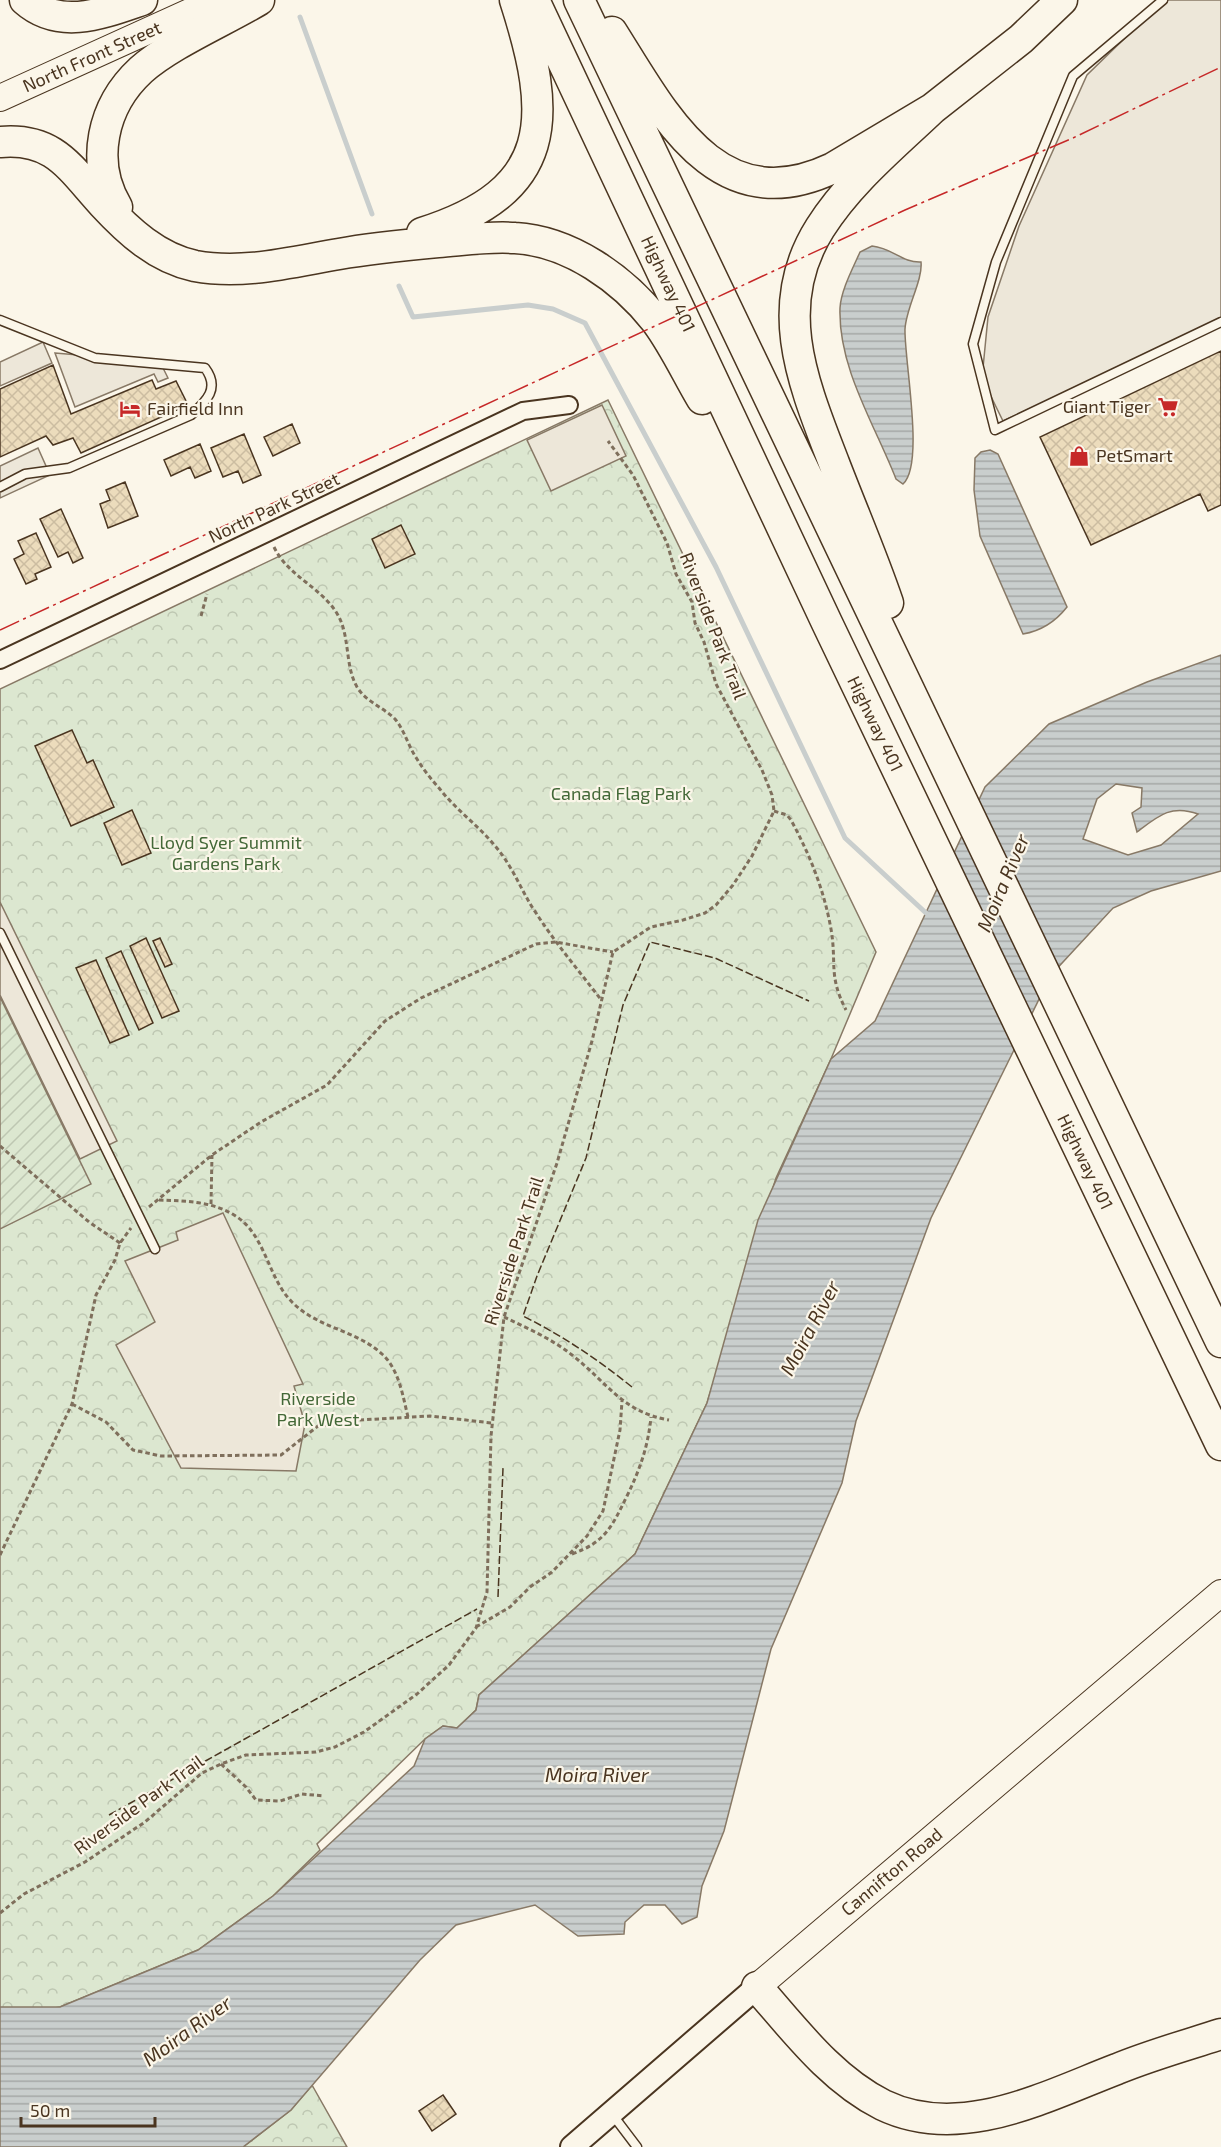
<svg xmlns="http://www.w3.org/2000/svg" width="1221" height="2147" viewBox="0 0 1221 2147" font-family="'Exo 2',sans-serif">
  <defs>
    <pattern id="forest-crowns" width="20" height="18" patternUnits="userSpaceOnUse" patternTransform="scale(1.5)"><rect width="20" height="18" fill="#dce7d0"/><path d="M2 6a3 3 0 1 1 6 0M12 15a3 3 0 1 1 6 0" fill="none" stroke="#bec7b2"/></pattern>
    <pattern id="garden-furrows" width="10" height="10" patternUnits="userSpaceOnUse" patternTransform="scale(1.5)"><rect width="10" height="10" fill="#dce7d0"/><path d="M-1 1l2-2M0 10L10 0M9 11l2-2" fill="none" stroke="#bec7b2"/></pattern>
    <pattern id="water-rules" width="6" height="5" patternUnits="userSpaceOnUse" patternTransform="scale(1.5)"><rect width="6" height="5" fill="#c9cecd"/><path d="M0 2.5h6" fill="none" stroke="#a5a8a6"/></pattern>
    <pattern id="building-cross-hatch" width="8" height="8" patternUnits="userSpaceOnUse" patternTransform="scale(1.5)"><rect width="8" height="8" fill="#ecdcbc"/><path d="M0 0l8 8M0 8l8-8" fill="none" stroke="#ccbda1"/></pattern>
  </defs>
  <rect width="100%" height="100%" fill="#fbf6e9"/>
  <path fill="url(#forest-crowns)" stroke="#887966" stroke-width="1.5" d="M608 400 876 952 831 1059 776 1178 707 1403 635 1554 479 1695 476 1710 457 1728 443 1726 425 1739 317 1844 320 1850 273 1896 198 1950 60 2007 0 2018V689Z
    M312 2085 347 2147H243L291 2110Z"/>
  <path fill="url(#garden-furrows)" stroke="#887966" stroke-width="1.5" d="M0 997 91 1184 0 1229Z"/>
  <path fill="#ede7d9" stroke="#887966" stroke-width="1.5" d="M1164 0H1221V320L1003 421 982 378 988 317 1019 226 1087 75Z
    M43 342 52 363 0 386V362Z
    M55 353 160 362 168 378 158 382 154 374 75 407Z
    M602 405 626 456 551 491 527 440Z
    M38 448 50 475 0 498V466Z
    M0 902 117 1141 80 1159 0 995Z
    M223 1213 303 1384 294 1386 305 1424 296 1471 181 1468 116 1345 155 1322 125 1261 178 1240 176 1232Z"/>
  <path fill="url(#water-rules)" stroke="#887966" stroke-width="1.5" fill-rule="evenodd" d="M872 246C893 248 902 263 921 262 923 280 906 308 905 329 904 360 925 464 903 484L896 479C875 425 838 368 840 308 841 290 853 268 860 252Z
    M990 450 998 454 1067 607C1056 621 1041 631 1023 634L980 536 974 490 975 458 981 452Z
    M1221 655V871L1151 891 1113 908 1051 975 931 1218 856 1421 842 1483 771 1649 724 1831 702 1886 697 1917 682 1924 665 1905H644L625 1922 624 1934 578 1936 535 1905 456 1925 420 1960 291 2110 243 2147H0V2007H60L198 1950 273 1896 414 1766 425 1739 443 1726 457 1728 476 1710 479 1695 635 1554 707 1403 758 1220 831 1059 875 1021 985 787 1049 724 1147 682ZM1116 784 1142 788 1141 807 1132 813 1137 832C1158 816 1171 804 1198 814L1161 845 1128 855 1083 839 1097 799Z"/>
  <g fill="none" stroke-linecap="round" stroke-linejoin="round">
    <path stroke="#c9cecd" stroke-width="5" d="M300 17 372 214
      M399 286 413 317 528 305 553 309 585 323 716 567 845 838 926 913"/>
  </g>
  <path fill="url(#building-cross-hatch)" stroke="#4a3520" stroke-width="1.5" d="M1221 351V505L1208 511 1200 494 1091 545 1040 437Z
    M53 365 71 414 152 380 156 389 176 381 188 405 81 453 73 438 53 445 46 436 0 457V389Z
    M292 424 300 443 273 456 264 437Z
    M244 434 261 475 243 483 238 471 223 477 211 448Z
    M200 444 211 471 195 478 190 467 171 476 164 460Z
    M125 482 138 516 108 528 100 504 110 500 106 490Z
    M61 509 83 558 73 563 68 552 58 557 40 519Z
    M401 525 415 554 385 568 372 539Z
    M36 533 51 567 35 574 37 579 26 584 14 559 24 554 18 541Z
    M72 730 87 763 93 760 114 807 71 826 35 746Z
    M132 810 151 853 122 865 104 823Z
    M146 938 179 1011 162 1018 130 946Z
    M160 938 172 964 165 967 153 941Z
    M121 951 153 1023 139 1030 106 958Z
    M96 960 129 1035 110 1043 76 968Z
    M443 2095 456 2114 432 2131 419 2111Z"/>
  <g fill="none" stroke-linecap="round" stroke-linejoin="round">
    <g stroke="#4a3520" stroke-width="11">
      <path id="service" d="M1163 0 1073 76 996 262 973 344 995 430 1221 322
        M0 320 95 358 205 368C220 388 207 401 191 415L69 468 25 474 0 487
        M0 933 155 1249
        M612 2114 637 2147"/>
    </g>
    <g stroke="#4a3520" stroke-width="20">
      <path id="minor" d="M0 660 523 411 569 405"/>
    </g>
    <g stroke="#4a3520" stroke-width="26">
      <path id="secondary" d="M572 2147 757 1987"/>
    </g>
    <g stroke="#4a3520" stroke-width="28">
      <path id="primary" d="M0 98 216 0
        M757 1987 1221 1593"/>
    </g>
    <g stroke="#4a3520" stroke-width="33">
      <path id="motorway" d="M25 0C60 31 104 13 142 0
        M534 0 827 623 1221 1445
        M579 0 1221 1342
        M612 32C664 114 717 223 833 168L932 109 1021 39 1062 0
        M0 142C54 137 70 168 103 204 128 231 157 258 195 266 243 275 292 262 339 254 372 248 405 245 438 242 464 240 490 236 515 238 570 241 623 279 656 321 674 345 687 374 702 399
        M117 207C90 162 102 106 141 70 170 44 224 21 259 0
        M422 233C555 191 553 118 515 0
        M888 603C872 556 852 510 834 463 804 385 770 307 820 228 849 182 893 146 932 109
        M757 1987C794 2029 831 2079 883 2105 960 2142 1044 2097 1117 2069 1151 2055 1187 2045 1221 2034"/>
    </g>
    <path stroke="#7f6f5c" stroke-width="3" stroke-dasharray="4.5 3" stroke-linecap="butt" d="M274 547C288 577 324 588 339 617 350 639 345 666 357 687 366 702 383 707 395 719 405 731 408 746 417 759 423 769 431 779 439 788 456 810 479 826 496 847 515 870 521 891 536 913 556 944 580 972 602 1001
      M201 616 207 594
      M774 811 787 815 791 820C810 855 824 890 831 929 837 964 828 975 846 1010
      M0 1146 89 1222 120 1243
      M159 1200C185 1201 211 1201 234 1215 266 1234 267 1277 292 1302 317 1328 356 1330 382 1354 399 1369 403 1397 408 1417
      M211 1204 212 1155
      M149 1207 212 1155 261 1122 327 1085 385 1021 421 998 536 944 555 942 613 952
      M504 1317C527 1328 552 1339 572 1355 608 1383 622 1412 669 1420
      M72 1404 106 1422 133 1450 161 1456 281 1455 318 1426 360 1420 430 1416 492 1423
      M572 1554C606 1542 612 1526 627 1496 640 1469 648 1447 651 1417
      M0 1555 72 1404 96 1295 115 1260 120 1243 131 1228
      M476 1627 510 1607 530 1587 552 1572 587 1536 603 1511 620 1430 622 1401
      M221 1764 246 1787 256 1800 280 1801 302 1794 324 1796
      M0 1913 24 1894 85 1862 145 1822 202 1773 221 1764 246 1755 316 1752 335 1747 364 1732 417 1694 449 1665 476 1628 487 1592 491 1436 504 1317 557 1163 592 1041 613 952 651 927 683 920 705 913 716 905 733 885 752 856 774 811 772 795 762 770 716 684 704 642 695 623 692 602 676 574 667 543 633 475 608 441"/>
    <use href="#service" stroke="#fbf6e9" stroke-width="8"/>
    <use href="#minor" stroke="#fbf6e9" stroke-width="16"/>
    <use href="#secondary" stroke="#fbf6e9" stroke-width="22"/>
    <use href="#primary" stroke="#fbf6e9" stroke-width="26"/>
    <use href="#motorway" stroke="#fbf6e9" stroke-width="30"/>
    <path stroke="#4a3520" stroke-width="1.5" stroke-dasharray="8 3" stroke-linecap="butt" d="M632 1387C597 1359 563 1336 523 1316L537 1276 586 1158 623 1005 650 942 715 958 809 1001
      M498 1597 503 1468
      M109 1815 477 1609"/>
    <path stroke="#c62828" stroke-width="1.5" stroke-dasharray="21 4.5 3 4.5" stroke-linecap="butt" d="M0 630 905 210 1073 138 1221 67"/>
  </g>
  <defs>
    <g id="supermarket-bare" transform="scale(1.62)"><path d="M-6-5.5h2.5l.6 2H6L4.5 2H-2.5L-4.4-4H-6ZM-1.5 3.2a1.3 1.3 0 1 0 .1 0ZM3 3.2a1.3 1.3 0 1 0 .1 0Z" fill="#c62828" stroke="#fbf6e9" stroke-width="2.5" paint-order="stroke"/></g>
    <g id="hotel-bare" transform="scale(1.62)"><path d="M-6-4.5h1.5V1H6V5H4.5V3h-9V5H-6ZM-4 0a1.8 1.8 0 1 1 3.6 0ZM.5 0V-2.5h3Q6-2.5 6 0Z" fill="#c62828" stroke="#fbf6e9" stroke-width="2.5" paint-order="stroke"/></g>
    <g id="shop-bare" transform="scale(1.62)"><path d="M-5-2.5h2.3a2.7 3.5 0 0 1 5.4 0H5L5.5 6h-11ZM-1.5-2.5h3a1.5 2.3 0 0 0-3 0Z" fill="#c62828" stroke="#fbf6e9" stroke-width="2.5" paint-order="stroke"/></g>
  </defs>
  <g fill-rule="evenodd">
    <use href="#supermarket-bare" x="1168" y="407"/>
    <use href="#hotel-bare" x="130" y="409"/>
    <use href="#shop-bare" x="1079" y="456"/>
  </g>
  <g text-anchor="middle" stroke-width="4.5" stroke-linejoin="round" paint-order="stroke">
    <g font-size="18" fill="#4a3520" stroke="#fbf6e9">
      <text transform="translate(92 57) rotate(-24)" y="6">North Front Street</text>
      <text transform="translate(668 284) rotate(65)" y="6">Highway 401</text>
      <text transform="translate(274 508) rotate(-25)" y="6">North Park Street</text>
      <text transform="translate(713 626) rotate(69)" y="6">Riverside Park Trail</text>
      <text transform="translate(875 724) rotate(64)" y="6">Highway 401</text>
      <text transform="translate(1085 1162) rotate(64)" y="6">Highway 401</text>
      <text transform="translate(514 1251) rotate(-72)" y="6">Riverside Park Trail</text>
      <text transform="translate(139 1805) rotate(-36)" y="6">Riverside Park Trail</text>
      <text transform="translate(892 1872) rotate(-40)" y="6">Cannifton Road</text>
    </g>
    <g font-size="18" fill="#4a3520" stroke="#fbf6e9" text-anchor="start">
      <text x="1151" y="413" text-anchor="end">Giant Tiger</text>
      <text x="147" y="415">Fairfield Inn</text>
      <text x="1096" y="462">PetSmart</text>
    </g>
    <g font-size="18" fill="#436837" stroke="#fbf6e9">
      <text x="621" y="800">Canada Flag Park</text>
      <text x="226" y="849">Lloyd Syer Summit<tspan x="226" dy="21">Gardens Park</tspan></text>
      <text x="318" y="1405">Riverside<tspan x="318" dy="21">Park West</tspan></text>
    </g>
    <g font-size="20" font-style="italic" fill="#4a3520" stroke="#fbf6e9">
      <text transform="translate(1003 883) rotate(-67)" y="7">Moira River</text>
      <text transform="translate(810 1328) rotate(-62)" y="7">Moira River</text>
      <text x="597" y="1782">Moira River</text>
      <text transform="translate(187 2031) rotate(-36)" y="7">Moira River</text>
    </g>
  </g>
  <path d="M21 2117v9h134v-9" fill="none" stroke="#4a3520" stroke-width="3"/>
  <text x="30" y="2117" font-size="18" fill="#4a3520" stroke="#fbf6e9" stroke-width="4.5" paint-order="stroke">50 m</text>
</svg>
